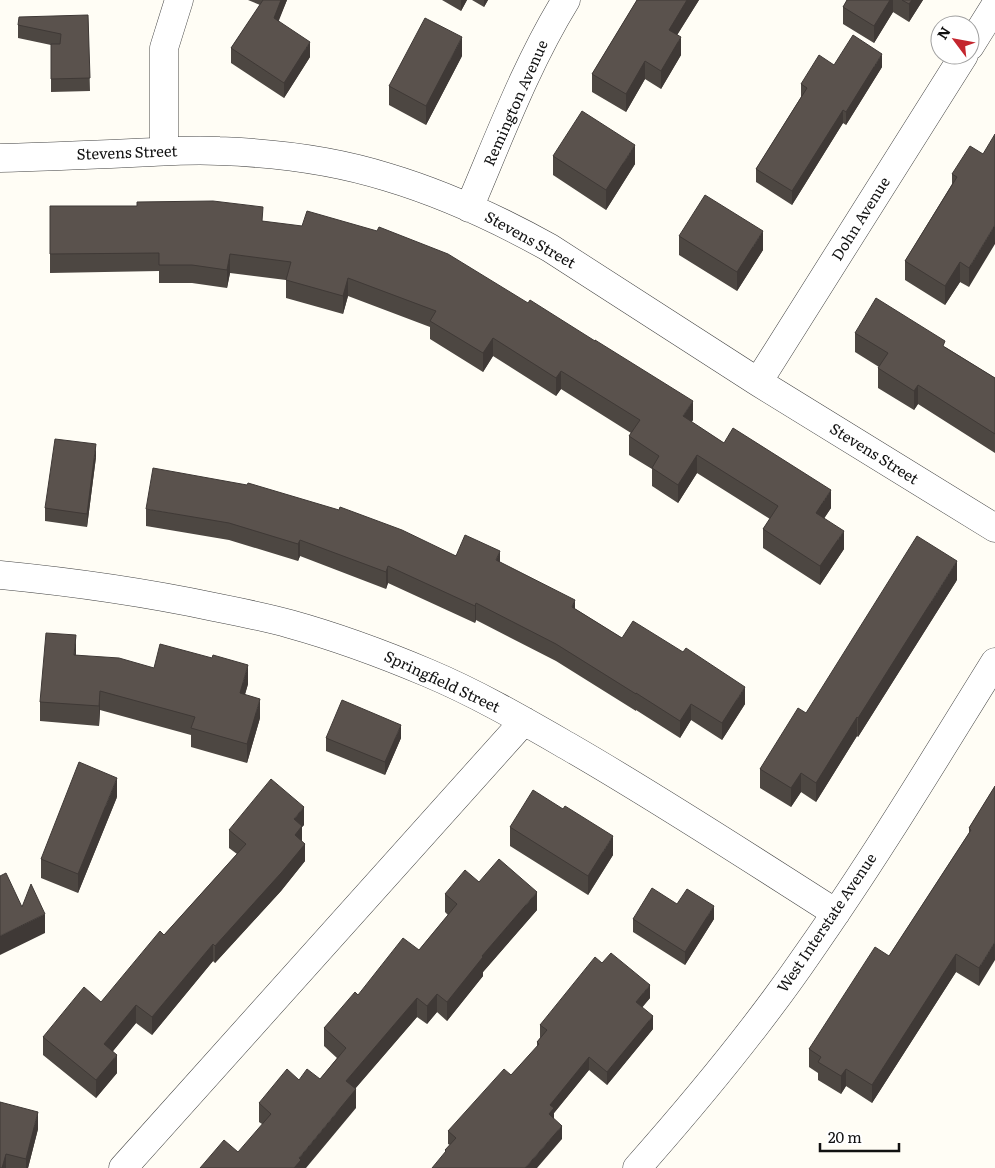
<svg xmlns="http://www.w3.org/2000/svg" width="995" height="1168" viewBox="0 0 995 1168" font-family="Literata,serif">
  <rect width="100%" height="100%" fill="#fffdf5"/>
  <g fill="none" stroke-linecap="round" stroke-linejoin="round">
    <g stroke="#444" stroke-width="29">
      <path id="minor" d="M970 46 995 6
        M164 151V48L179 0
        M0 158C44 157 88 155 132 153 161 152 191 149 219 151 276 153 333 160 387 177 444 194 498 219 550 248L758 382 995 528
        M469 208C499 138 526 65 566 0
        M758 382 964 55
        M0 575C72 582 143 592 214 607 239 612 265 617 290 624 337 637 383 654 428 673 478 694 524 721 571 748 661 800 748 857 836 913
        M123 1168 524 721
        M637 1168C698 1099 757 1028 809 952 875 858 934 760 995 662"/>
    </g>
    <use href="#minor" stroke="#fff" stroke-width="28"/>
  </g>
  <path fill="#4d4742" d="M248 0H287L278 21 310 57 284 98 231 63V48L260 5Z
    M442 0H467L461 11Z
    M472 0H488L484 7Z
    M637 0H699L677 35 681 55 661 89 645 79 626 112 592 92V74Z
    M847 0H923L909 22 893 12 874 43 843 24V7Z
    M88 15 90 91 51 92V45L18 38V25Z
    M462 56 426 125 389 105V86Z
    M834 65 882 67 846 125 843 123 792 205 756 182V169L801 97V84Z
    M983 154 969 287 960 282 945 305 905 280V261L952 184V174Z
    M553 156 635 164 606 210 553 175Z
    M50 206 263 221 693 420 691 422 724 443 831 508 824 518 844 549 820 585 763 548V529L770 519 697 473 678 503 652 486V469L629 455V436L631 433 561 389 556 396 493 356 483 372 430 339V327L348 296 343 314 286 298V280L230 273 227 288 192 283H159V271L50 273Z
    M679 236 763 250 737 291 679 255Z
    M855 333 945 347 995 378V453L918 404 914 410 878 388V368L879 367 855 352Z
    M96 457 87 527 45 521V508Z
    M146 509 500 562 622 638 745 704 722 740 691 720 680 738 636 710V711L556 661 476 620 475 623 388 583 386 589 300 556 298 561 229 540 146 526Z
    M957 580 858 737 857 736 816 802 801 792 791 807 760 788V769L806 713Z
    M76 655 248 684 245 694 260 718 247 763 191 747V735L100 710 99 726 40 721V702Z
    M326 738H401L385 775 326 751Z
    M995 786 979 986 956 972 872 1103 846 1086 841 1094 818 1080V1073L809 1067V1049L889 956 969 833V828Z
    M117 797 78 893 41 878V859Z
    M304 825 302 827V842L305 861 281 891 215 963 213 961 152 1035 136 1023 113 1051 117 1073 96 1098 43 1055V1037L101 1002 164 935 237 854 229 848V830Z
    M510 827 613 855 588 895 510 846Z
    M479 882 537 910 483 972V976L447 1021 437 1012 427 1024 417 1017 355 1089 356 1108 262 1124 259 1122V1103L299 1080 320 1079 337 1058 324 1046V1028L358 995 419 950 448 915 445 912V894Z
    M677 904 714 919 685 965 633 932V919Z
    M602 963 650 998 642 1007 653 1029 607 1085 589 1070 554 1113V1119L562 1139 445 1153V1150L450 1145 448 1144V1131L511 1075 537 1047V1042L540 1038V1025Z
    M0 1102 38 1129 28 1168H0Z"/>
  <path fill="#3f3936" d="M281 0H287L274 33V18Z
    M461 0H467L461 11Z
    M484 0H488L484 7Z
    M687 0H699L669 48V30Z
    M890 0H893V12L874 43V26Z
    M912 0H923L909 22V4Z
    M462 37V56L426 125V106Z
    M681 37V55L661 89V71Z
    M310 42V57L284 98V83Z
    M882 54V67L846 125V112Z
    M645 61V79L626 112V94Z
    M843 110V123L792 205V191Z
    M635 145V164L606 210V190Z
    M995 225V244L969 287V268Z
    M763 231V250L737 291V272Z
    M230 254V273L227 288V270Z
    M960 262V282L945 305V286Z
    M348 278V296L343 314V296Z
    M493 338V356L483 372V353Z
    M561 371V389L556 396V378Z
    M918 385V404L914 410V391Z
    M693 401V420L683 435V416Z
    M96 444V457L87 527V514Z
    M697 455V473L678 503V485Z
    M831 490V508L816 531V513Z
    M844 531V549L820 585V566Z
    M300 540V556L298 561V544Z
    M500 551V568L496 560Z
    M957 561V580L858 737V718Z
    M388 566V583L386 589V572Z
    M575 600V617L572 607Z
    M476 603V620L475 623V606Z
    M76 635V654L74 674V655Z
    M248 665V684L240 712V693Z
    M745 687V704L722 740V723Z
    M100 691V710L99 726V706Z
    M260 699V718L247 763V744Z
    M691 704V720L680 738V721Z
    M857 717V736L816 802V783Z
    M401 725V738L385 775V762Z
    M801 773V792L791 807V788Z
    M117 778V797L78 893V874Z
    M304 807V825L302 827V844L295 853 294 819Z
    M613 836V855L588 895V876Z
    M305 844V861L281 891 215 963V946Z
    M537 892V910L483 972V976L447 1021V1002L482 956Z
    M714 906V919L685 965V952Z
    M45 914V933L0 955V936Z
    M995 942V960L979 986V968Z
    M213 944V961L152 1035V1017Z
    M956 954V972L872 1103V1085Z
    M650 985V998L636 1015V1002Z
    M437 994V1012L427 1024V1006Z
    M417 998V1017L346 1099V1081Z
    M136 1005V1023L104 1062V1044Z
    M653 1016V1029L607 1085V1072Z
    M117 1055V1073L96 1098V1080Z
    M589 1057V1070L554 1113V1121L549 1114 550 1105Z
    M846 1069V1086L841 1094V1076Z
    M356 1089V1108L306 1168H294L299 1158Z
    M38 1112V1129L28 1168H26V1159Z
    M562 1126V1139L537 1168H525Z
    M6 1154V1168H2Z"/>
  <path fill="#5a524d" stroke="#3f3936" d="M263 0H281L274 18 310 42 284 83 231 48Z
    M637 0H687L669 30 681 37 661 71 645 61 626 94 592 74Z
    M847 0H890L874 26 843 7Z
    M902 0H912L909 4Z
    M88 15 90 78 51 79V44H60L61 34 18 25 19 17Z
    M425 18 462 37 426 106 389 86Z
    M853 35 882 54 846 112 843 110 792 191 756 169 807 88 801 84 819 55 834 65Z
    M582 111 635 145 606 190 553 156Z
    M995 134V225L969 268 960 262 945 286 905 261 957 177 952 174 970 146 983 154Z
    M705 195 763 231 737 272 679 236Z
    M213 201 263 207 262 221 302 226 307 211 377 231 379 227 448 254 528 303 530 300 595 341V340L693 401 683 416 724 443 733 428 831 490 816 513 844 531 820 566 763 529 778 506 697 455 678 485 652 468 659 456 629 436 640 420 561 371 556 378 493 338 483 353 430 321 436 311 348 278 343 296 286 280 291 262 230 254 227 270 192 265H159V253L50 254V206H137V202Z
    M876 298 945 341 943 346 995 378V434L918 385 914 391 878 368 888 353 855 333Z
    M55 439 96 444 87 514 45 508Z
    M153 468 247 485 248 483 339 510 340 507 402 530 456 556 465 535 500 551 496 560 575 600 572 607 622 638 633 621 683 652 686 648 745 687 722 723 691 704 680 721 636 693V694L556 644 476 603 475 606 388 566 386 572 300 540 298 544 229 523 146 509Z
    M917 536 957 561 858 718 857 717 816 783 801 773 791 788 760 769 798 708 806 713Z
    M46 633 76 635 74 655 119 658 154 668 160 644 212 658 213 655 248 665 240 693 260 699 247 744 191 728 195 717 100 691 99 706 40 702Z
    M342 700 401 725 385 762 326 738Z
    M79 762 117 778 78 874 41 859Z
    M271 779 304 807 294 819 302 826 295 835 305 844 281 873 215 946 213 944 152 1017 136 1005 104 1044 117 1055 96 1080 43 1037 84 987 101 1002 160 931 164 935 246 844 229 830Z
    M995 786V942L979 968 956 954 872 1085 846 1069 841 1076 818 1062 821 1057 809 1049 875 947 889 956 971 830 969 828Z
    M533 790 563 809 565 806 613 836 588 876 510 827Z
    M499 859 537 892 482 956 483 957 447 1002 437 994 427 1006 417 998 346 1081 356 1089 299 1158 301 1160 294 1168H200L224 1140 238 1152 271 1114 259 1103 287 1069 299 1080 307 1069 320 1079 346 1048 324 1028 355 992 358 995 403 938 419 950 457 904 445 894 465 870 479 882Z
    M6 873 22 907 31 884 45 914 0 936V876Z
    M652 888 677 904 687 889 714 906 685 952 633 919Z
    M611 953 650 985 636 1002 653 1016 607 1072 589 1057 550 1105 554 1108 549 1114 562 1126 525 1168H432L446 1151 445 1150 456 1138 448 1131 504 1069 511 1075 539 1044 537 1042 547 1030 540 1025 595 957 602 963Z
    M0 1102 38 1112 26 1159 6 1154 2 1168H0Z"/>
  <g text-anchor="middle" stroke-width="5" stroke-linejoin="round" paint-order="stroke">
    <g font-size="15" fill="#111" stroke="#fff">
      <text transform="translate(516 103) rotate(-66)" y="5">Remington Avenue</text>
      <text transform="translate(127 153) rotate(-2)" y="5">Stevens Street</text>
      <text transform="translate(861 219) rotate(-58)" y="5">Dohn Avenue</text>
      <text transform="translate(530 240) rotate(29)" y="5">Stevens Street</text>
      <text transform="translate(874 454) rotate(32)" y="5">Stevens Street</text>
      <text transform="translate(442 682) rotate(25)" y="5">Springfield Street</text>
      <text transform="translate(827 923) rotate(-56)" y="5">West Interstate Avenue</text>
    </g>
  </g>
  <g transform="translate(955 40) rotate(302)"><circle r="24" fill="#ffffff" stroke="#a0a0a0"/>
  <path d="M0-4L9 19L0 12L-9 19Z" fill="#c4262e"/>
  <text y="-8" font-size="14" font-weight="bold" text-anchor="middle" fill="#111111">N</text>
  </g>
  <path d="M820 1143v8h79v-8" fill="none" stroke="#111111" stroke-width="2.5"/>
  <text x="828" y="1143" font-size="15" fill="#111111" stroke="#ffffff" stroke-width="4" paint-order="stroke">20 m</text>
</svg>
